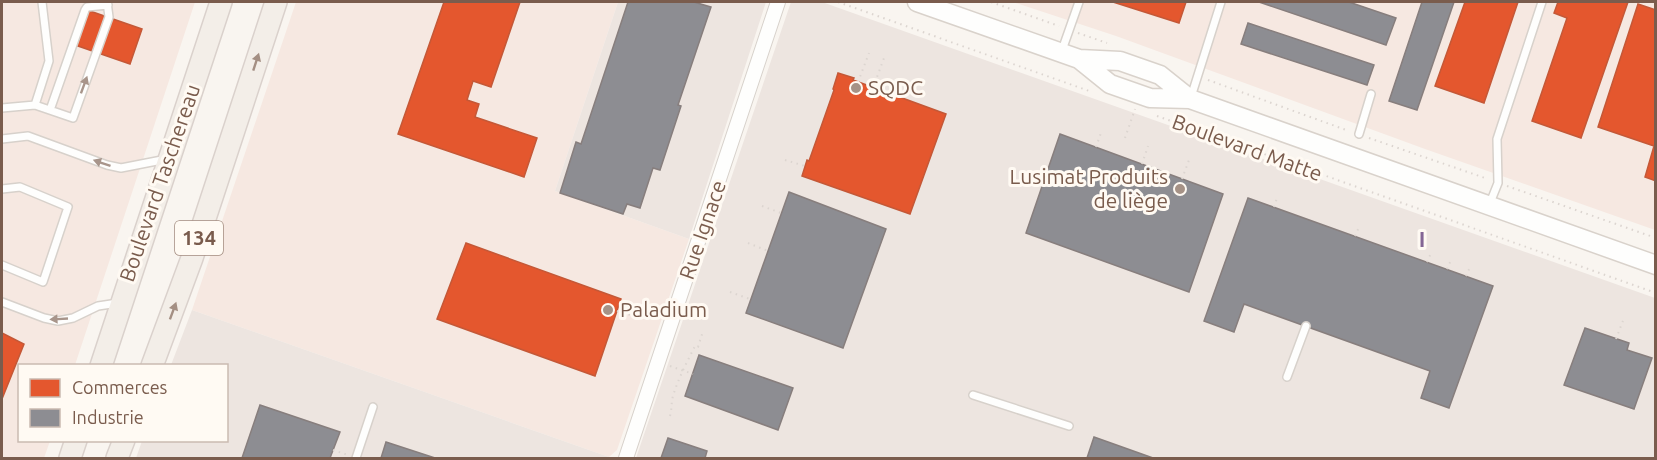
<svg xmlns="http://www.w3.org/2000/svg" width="1657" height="460" viewBox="0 0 1657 460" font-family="Ubuntu,sans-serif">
  <rect width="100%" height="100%" fill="#f9f5f0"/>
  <path fill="#f6e8e1" d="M2 2H195L75 365 20 366V440L50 441 44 458H2Z
    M296 2H618L555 191 689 239 617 450 609 457 192 310Z
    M1013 2H1655V230L1425 149 1116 36Z"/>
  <path fill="#ede5e0" d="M618 2H766L689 239 555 191Z
    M791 2H822L1655 298V458H636Z
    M192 310 609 457V458H136L142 441 226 440V366L171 365Z"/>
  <path fill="#e4572e" stroke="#c45837" stroke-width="1.5" d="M444 2H520L491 87 473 81 467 100 479 104 475 117 537 138 524 177 398 134Z
    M1113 2H1186L1179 23Z
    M1465 2H1518L1484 103 1435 86Z
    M1558 2H1628L1581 138 1532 121 1567 18 1554 13Z
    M1638 4 1656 10V181L1645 177 1654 146 1598 127Z
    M87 10 142 29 130 64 75 45Z
    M838 73 854 78 853 80 946 114 910 214 802 176 807 160 809 161 834 90 833 89Z
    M466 243 621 299 595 376 437 319Z
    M2 333 24 344 2 399Z"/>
  <path fill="#8d8d92" stroke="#877e7d" stroke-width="1.5" d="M628 2H694L711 7 678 105 681 106 660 170 653 168 640 208 627 204 623 214 560 193 576 142 581 144Z
    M1259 2H1349L1396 18 1386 45Z
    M1422 2H1454L1417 110 1389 101Z
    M1248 23 1374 65 1367 85 1241 44Z
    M1060 134 1223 194 1189 292 1026 233Z
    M789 192 886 229 843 348 746 313Z
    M1248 198 1493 286 1449 408 1421 398 1430 371 1244 304 1234 332 1204 321Z
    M1585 328 1629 343 1627 350 1652 358 1634 409 1564 385Z
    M699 355 793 388 778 430 685 396Z
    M260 405 340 432 330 458H242Z
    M1094 437 1153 458H1087Z
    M668 438 707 451 705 458H661Z
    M386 442 435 458H381Z"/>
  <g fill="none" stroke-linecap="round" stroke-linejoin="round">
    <g stroke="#d7d1cb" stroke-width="10">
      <path id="lane" d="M1061 53 1079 2
        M1191 97 1221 2
        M35 105 73 118 109 17 107 2
        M2 108 35 105 49 61 42 2
        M50 110 85 10 87 7 108 5
        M1359 134 1371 94
        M2 139 28 136 107 165 121 168 167 159
        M2 189 20 187 68 207 43 282 2 265
        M1490 203 1498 183 1497 139 1542 2
        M2 302 44 318 58 321 73 318 98 306 118 303
        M1287 377 1306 326
        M973 395 1069 426
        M356 458 373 407"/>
    </g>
    <g stroke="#d7d1cb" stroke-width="16">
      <path id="street" d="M626 458 778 2"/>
    </g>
    <g stroke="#d9d2cb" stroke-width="21">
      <path id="secondary" d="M917 2 1079 59 1120 61 1160 75 1190 99
        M1079 59 1110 84 1150 98 1190 99 1656 265"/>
    </g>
    <g stroke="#dad1cc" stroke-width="24">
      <path id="primary" d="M101 366 221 2
        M152 366 192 258 276 2
        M70 458 76 440
        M117 458 124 440"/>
    </g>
    <path stroke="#dcd5d0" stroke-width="2" stroke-dasharray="1.5 4.5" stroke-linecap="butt" d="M838 2 1092 92
      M991 2 1059 26
      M1078 33 1107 43
      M1208 80 1349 131
      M858 82 869 53
      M873 88 884 58
      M1157 116 1656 293
      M1125 138 1135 109
      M1369 138 1488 179
      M1096 147 1102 130
      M785 160 805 166
      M1142 164 1148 146
      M1182 179 1189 160
      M1507 186 1656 238
      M762 206 781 213
      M1274 207 1277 198
      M1355 236 1359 227
      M748 243 768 251
      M1427 262 1431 253
      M1447 269 1451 260
      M1466 276 1470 267
      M730 292 750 299
      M617 311 637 317
      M1616 339 1624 318
      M670 366 693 374
      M670 416C672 409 671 403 673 396 678 379 687 362 695 346L698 347 703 331
      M333 450 348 455"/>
    <use href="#lane" stroke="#fefefd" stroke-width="7"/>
    <use href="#street" stroke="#fefefd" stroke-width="14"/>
    <use href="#secondary" stroke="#fefefd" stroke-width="18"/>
    <use href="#primary" stroke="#f3eee8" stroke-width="21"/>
  </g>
  <defs><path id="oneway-solid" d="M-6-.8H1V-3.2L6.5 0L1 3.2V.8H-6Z" transform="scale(1.5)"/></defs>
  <g fill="#a48f83">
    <use href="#oneway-solid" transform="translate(256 62) rotate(-72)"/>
    <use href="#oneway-solid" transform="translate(173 311) rotate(-70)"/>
  </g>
  <g fill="#a8958b">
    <use href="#oneway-solid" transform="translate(84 85) rotate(-70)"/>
    <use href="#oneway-solid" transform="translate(102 163) rotate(-161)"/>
    <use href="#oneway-solid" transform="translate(59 319) rotate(177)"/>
  </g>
  <g fill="#a69286" stroke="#fffaf3" stroke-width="2">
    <circle cx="856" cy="88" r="6"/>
    <circle cx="1180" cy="189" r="6"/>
    <circle cx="608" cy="310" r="6"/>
  </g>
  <g text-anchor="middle" stroke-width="6" stroke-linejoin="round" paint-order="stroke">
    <rect fill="#fffaf3" stroke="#a28b7f" stroke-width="1.5" x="175" y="221" width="48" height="34" rx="4.5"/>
    <g font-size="20" font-weight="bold" fill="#7a5c4d">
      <text x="199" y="245">134</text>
    </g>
    <g font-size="21" fill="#7a5c4d" stroke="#fffaf3" text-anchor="start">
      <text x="868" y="95">SQDC</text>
      <text x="1168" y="184" text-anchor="end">Lusimat Produits<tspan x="1168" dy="24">de liège</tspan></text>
      <text x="620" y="317">Paladium</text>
    </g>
    <g font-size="21" fill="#7a5c4d" stroke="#fffaf3">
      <text transform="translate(1247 148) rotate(20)" y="7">Boulevard Matte</text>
      <text transform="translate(160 183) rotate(-71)" y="7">Boulevard Taschereau</text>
      <text transform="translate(703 230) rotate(-71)" y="7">Rue Ignace</text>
    </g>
    <g font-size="22" font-weight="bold" fill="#846695" stroke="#fffaf3">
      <text x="1422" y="247">I</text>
    </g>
  </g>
  <rect width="1657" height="460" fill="none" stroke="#7a5c4d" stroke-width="6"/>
  <rect x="18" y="364" width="210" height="78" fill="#fffaf3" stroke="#cabbb1" stroke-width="1.5"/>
  <rect x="30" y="379" width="30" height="18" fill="#e4572e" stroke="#cabbb1" stroke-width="1.5"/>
  <text x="72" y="394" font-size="18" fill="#7a5c4d">Commerces</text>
  <rect x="30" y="409" width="30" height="18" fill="#8d8d92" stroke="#cabbb1" stroke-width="1.5"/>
  <text x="72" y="424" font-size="18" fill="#7a5c4d">Industrie</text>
</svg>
